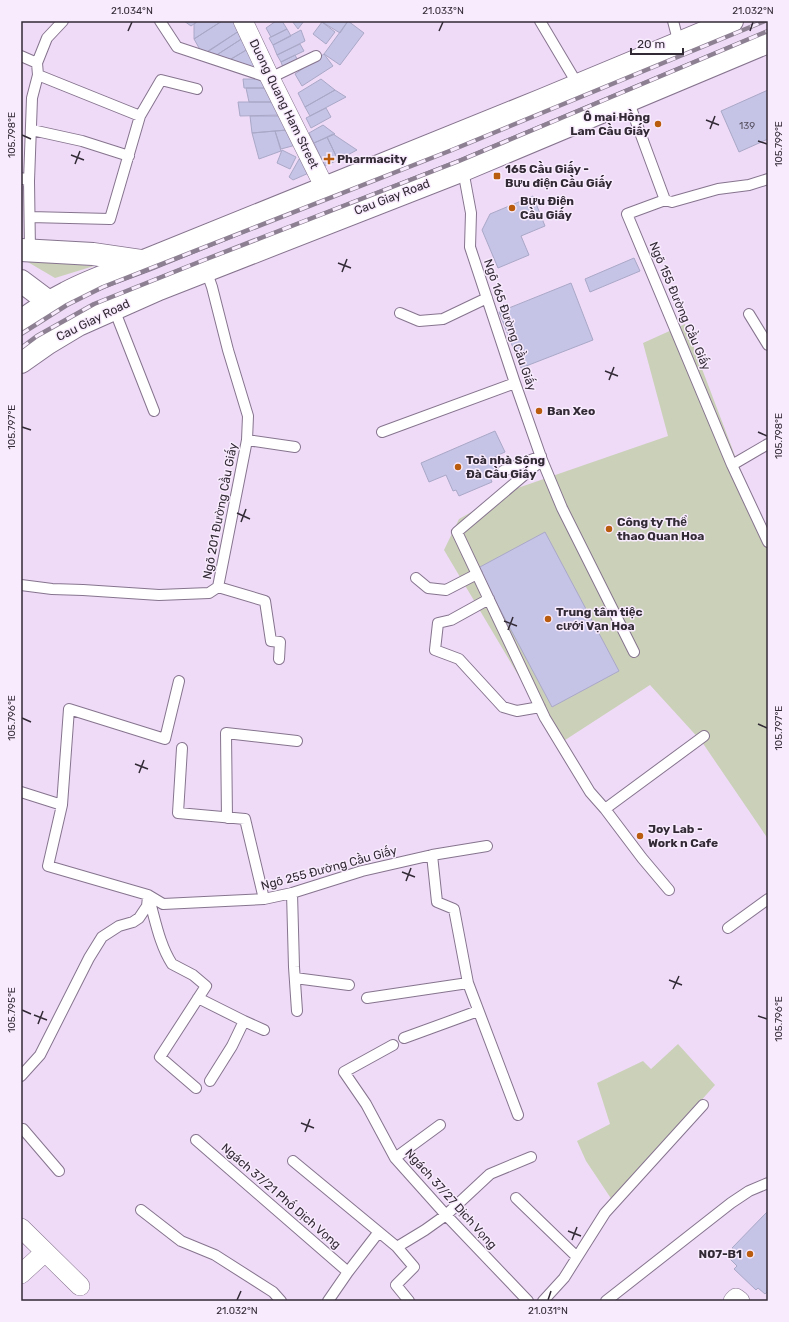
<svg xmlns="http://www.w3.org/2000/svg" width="789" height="1322" viewBox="0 0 789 1322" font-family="Rubik,sans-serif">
  <rect width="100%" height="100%" fill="#efdbf8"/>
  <path fill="#cbd1b9" d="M26 261 94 266 55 278Z
    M685 324 737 461 768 538V839L702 742 650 685 559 744 444 550 459 519 509 491 668 436 643 343Z
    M678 1044 715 1085 612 1200 586 1161 577 1141 610 1124 597 1083 643 1061 651 1069Z"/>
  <path fill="#c5c3e6" stroke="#aaa8c7" d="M184 21H198L191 26Z
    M198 21H222L194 39V24Z
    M222 21H234L239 31 203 55 194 39Z
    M276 21H282L287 29 271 37 266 28Z
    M292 21H304L298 29Z
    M323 21H348L340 33 322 22Z
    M348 21 364 33 340 65 324 54Z
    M322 22 335 32 326 44 313 34Z
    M287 29 291 36 273 45 269 38Z
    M301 30 305 41 277 55 273 45Z
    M239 31 243 38 212 58 208 51Z
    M243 38 248 49 224 63 212 58Z
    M300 44 304 51 281 62 277 55Z
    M248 49 258 68 251 71 228 61Z
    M324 54 333 66 302 86 295 74Z
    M295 55 299 63 284 70 281 62Z
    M243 79H265L270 88H244Z
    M321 79 335 90 305 107 298 93Z
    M246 88H270L276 102H249Z
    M335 90 346 97 310 116 305 107Z
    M768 90V139L739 152 721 111Z
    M238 102H276L281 115 240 116Z
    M326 108 331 117 311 128 306 118Z
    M250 116H281L287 130 252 133Z
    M323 125 335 134 314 143 309 133Z
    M287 130 296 145 281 149 275 131Z
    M275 131 281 151 259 159 252 133Z
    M333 134 357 150 338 160 327 137Z
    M327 137 338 160 325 166 314 143Z
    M282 150 296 157 290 169 277 163Z
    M302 154 311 172 293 180 289 177Z
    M533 196 545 226 521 236 529 255 498 268 482 230 490 214Z
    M634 258 640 271 590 292 585 279Z
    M571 283 593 340 521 368 499 312Z
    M495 431 505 452 490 459 496 472 489 475 492 482 459 496 456 490 453 491 446 475 429 482 421 463Z
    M545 532 619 671 552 707 478 568Z
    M767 1212 768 1213V1291L765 1294 758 1288 756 1290 734 1269 737 1266 729 1258 735 1251 732 1248Z"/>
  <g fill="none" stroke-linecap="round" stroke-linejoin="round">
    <g stroke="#86748e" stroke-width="12">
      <path id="service" d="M160 21 177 47 270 78 316 56
        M540 21 578 85
        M673 21 679 44
        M21 56 37 63
        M38 75 140 116 161 80 197 89
        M628 100 665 200 627 214 732 465 768 542
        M32 130 82 141 129 156
        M463 170 471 213 470 247 515 383 542 460 562 508 634 652
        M21 178 29 181 30 251
        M29 181 32 98 38 75 37 63 47 38 63 21
        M665 200 672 202 718 189 749 185 768 179
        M30 217 110 219 140 116
        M114 309 154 411
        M400 313 419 321 443 319 487 298
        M749 314 768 345
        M382 432 515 383
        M247 440 295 447
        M542 460 457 532 545 718 590 792 605 809 642 858 669 890
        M732 465 768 444
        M503 471 541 456
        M416 578 428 588 446 590 477 574
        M21 585 52 589 83 590 159 595 209 593 218 587 247 440 248 416 228 350 212 287 206 270
        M218 587 265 601 271 641 280 642 279 659
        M489 599 451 620 438 623 435 650 459 659 503 707 517 711 540 707
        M179 681 165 739 69 709 62 805 48 866 148 895 163 904 264 899 292 893 362 871 432 855 487 846
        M182 748 178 813 245 819 264 899
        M21 792 62 805
        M605 809 704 736
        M227 818 226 733 297 741
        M432 855 437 902 454 909 468 983 518 1115
        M292 893 294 967 297 1011
        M148 895C155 918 159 944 172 964L193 975 206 986 160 1057 196 1088
        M728 928 768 899
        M295 978 349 985
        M198 998 244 1021 264 1030
        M367 998 468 983
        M404 1038 478 1011
        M393 1045 344 1072 366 1104 395 1158 446 1215 528 1301
        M21 1076 40 1055 89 958 102 937 119 926 133 922 139 918 147 906 148 897
        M210 1081 232 1046 244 1021
        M23 1129 59 1171
        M196 1140 348 1272
        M395 1158 440 1125
        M293 1161 397 1247 414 1267 396 1285 409 1301
        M516 1198 577 1257
        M141 1210 181 1241 215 1255 273 1292 281 1301
        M397 1247 425 1230 446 1215 490 1174 531 1157
        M328 1301 348 1272 378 1233
        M543 1301 564 1278 605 1213 703 1105
        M606 1301 731 1203 749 1191 768 1183"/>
    </g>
    <g stroke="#86748e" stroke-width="20">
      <path id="minor" d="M243 21 270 78 325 188
        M21 1228 80 1286
        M21 1274 45 1252
        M733 1301 736 1298 740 1301"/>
    </g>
    <g stroke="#86748e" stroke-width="24">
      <path id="primary" d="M21 250 93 254 141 261
        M21 281 49 302
        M21 321C35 311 50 301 66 293 92 279 121 270 149 259L542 100 732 21
        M21 362 48 343 78 325 159 289 463 170 768 42"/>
    </g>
    <use href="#service" stroke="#fff" stroke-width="10"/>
    <use href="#minor" stroke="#fff" stroke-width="19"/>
    <use href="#primary" stroke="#fff" stroke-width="22"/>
    <g stroke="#8d8093" stroke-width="4.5">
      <path id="rail" d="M21 334 67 305 103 287 452 150 765 21
        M21 348 37 336 94 304 209 258 459 161 768 31"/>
    </g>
    <use href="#rail" stroke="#f8ebfd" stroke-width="3" stroke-dasharray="9" stroke-linecap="butt"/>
  </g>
  <path fill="none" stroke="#322a35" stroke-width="1.5" d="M128 31 132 22M439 31 443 22M750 31 753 22M706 120 719 125M710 129 715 116M22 135 31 139M758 141 767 144M71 155 84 160M75 164 80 151M338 263 351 268M342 272 347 259M605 371 618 376M609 380 614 367M22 427 31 430M758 432 767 436M237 513 250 519M241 522 246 509M504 621 517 626M508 630 513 617M22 718 31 722M758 724 767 728M135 764 148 769M139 773 144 760M402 872 415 877M406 881 411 868M669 980 682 985M673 989 679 976M22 1010 31 1014M34 1015 47 1020M758 1016 767 1019M38 1024 43 1011M301 1123 314 1128M305 1132 310 1119M568 1231 581 1236M572 1240 577 1227M237 1300 241 1291M548 1300 551 1291"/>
  <g fill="#ba5c0d" stroke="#f8ebfd" stroke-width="1.5">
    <circle cx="658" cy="124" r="4"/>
    <path d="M327 153h4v4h4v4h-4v4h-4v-4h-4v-4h4z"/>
    <rect x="493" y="172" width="8" height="8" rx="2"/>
    <circle cx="512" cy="208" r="4"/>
    <circle cx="539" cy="411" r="4"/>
    <circle cx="458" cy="467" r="4"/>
    <circle cx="609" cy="529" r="4"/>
    <circle cx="548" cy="619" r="4"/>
    <circle cx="640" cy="836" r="4"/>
    <circle cx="750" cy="1254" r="4"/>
  </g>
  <g text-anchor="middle" stroke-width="3" stroke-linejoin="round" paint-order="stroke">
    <g font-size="10" fill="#575061">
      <text x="747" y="129">139</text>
    </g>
    <g font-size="12" fill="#322a35" stroke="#f8ebfd">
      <text transform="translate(284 104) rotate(64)" y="4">Duong Quang Ham Street</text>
      <text transform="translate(392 197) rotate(-21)" y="4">Cau Giay Road</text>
      <text transform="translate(680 306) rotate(67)" y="4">Ngõ 155 Đường Cầu Giấy</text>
      <text transform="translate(93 320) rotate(-26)" y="4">Cau Giay Road</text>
      <text transform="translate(510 325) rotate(71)" y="4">Ngõ 165 Đường Cầu Giấy</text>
      <text transform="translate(220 511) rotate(-79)" y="4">Ngõ 201 Đường Cầu Giấy</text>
      <text transform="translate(329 868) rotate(-15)" y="4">Ngõ 255 Đường Cầu Giấy</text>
      <text transform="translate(281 1196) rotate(41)" y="4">Ngách 37/21 Phố Dịch Vọng</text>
      <text transform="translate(451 1199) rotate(48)" y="4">Ngách 37/27 Dịch Vọng</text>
    </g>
    <g font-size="12" font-weight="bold" fill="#322a35" stroke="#f8ebfd" text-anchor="start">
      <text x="650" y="121" text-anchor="end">Ô mai Hồng<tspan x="650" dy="14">Lam Cầu Giấy</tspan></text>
      <text x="337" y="163">Pharmacity</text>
      <text x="505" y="173">165 Cầu Giấy -<tspan x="505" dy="14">Bưu điện Cầu Giấy</tspan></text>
      <text x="520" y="205">Bưu Điện<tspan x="520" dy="14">Cầu Giấy</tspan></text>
      <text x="547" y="415">Ban Xeo</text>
      <text x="466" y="464">Toà nhà Sông<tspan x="466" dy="14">Đà Cầu Giấy</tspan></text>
      <text x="617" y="526">Công ty Thể<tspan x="617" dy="14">thao Quan Hoa</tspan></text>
      <text x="556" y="616">Trung tâm tiệc<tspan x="556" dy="14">cưới Vạn Hoa</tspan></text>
      <text x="648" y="833">Joy Lab -<tspan x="648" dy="14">Work n Cafe</tspan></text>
      <text x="742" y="1258" text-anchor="end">N07-B1</text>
    </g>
  </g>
  <rect width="789" height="1322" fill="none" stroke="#f8ebfd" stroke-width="44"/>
  <path d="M631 48v6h52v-6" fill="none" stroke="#322a35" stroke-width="2"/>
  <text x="637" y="48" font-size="12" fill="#322a35" stroke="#f8ebfd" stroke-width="3" paint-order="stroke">20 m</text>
  <rect x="22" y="22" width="745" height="1278" fill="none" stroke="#322a35" stroke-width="1.5"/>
  <g font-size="10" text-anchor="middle" fill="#322a35">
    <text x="132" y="14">21.034°N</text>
    <text x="443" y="14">21.033°N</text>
    <text x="753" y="14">21.032°N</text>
    <text transform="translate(11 135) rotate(-90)" y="4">105.798°E</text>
    <text transform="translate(778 144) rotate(-90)" y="4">105.799°E</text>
    <text transform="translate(11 427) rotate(-90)" y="4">105.797°E</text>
    <text transform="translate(778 436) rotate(-90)" y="4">105.798°E</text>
    <text transform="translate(11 718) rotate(-90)" y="4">105.796°E</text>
    <text transform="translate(778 728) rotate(-90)" y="4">105.797°E</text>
    <text transform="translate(11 1010) rotate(-90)" y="4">105.795°E</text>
    <text transform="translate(778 1019) rotate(-90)" y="4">105.796°E</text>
    <text x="237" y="1314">21.032°N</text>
    <text x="548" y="1314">21.031°N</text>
  </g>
</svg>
